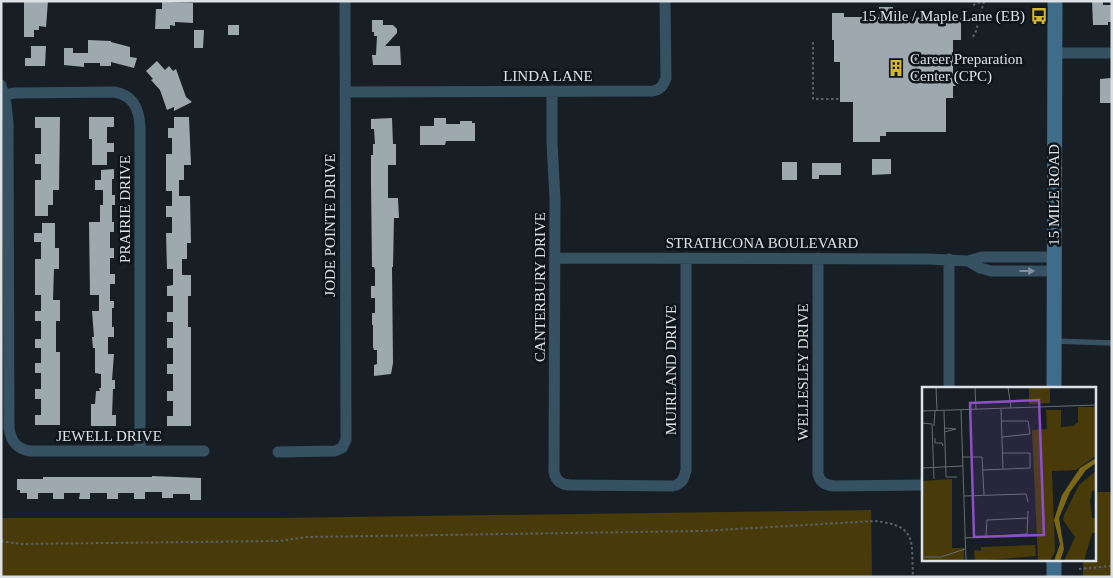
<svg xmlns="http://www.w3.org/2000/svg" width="1113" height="578" viewBox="0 0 1113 578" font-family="Georgia,serif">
  <rect width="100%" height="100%" fill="#171f25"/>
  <path fill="#483b09" d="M1094 492H1112V577H1083V559H1094Z
    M871 510 872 577H1V518H278Z"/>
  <path fill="#9ea8af" d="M24 1H48L46 27 39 26V30H34V37H24Z
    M1092 1H1103V5H1112V22H1108V25H1093Z
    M162 2 193 3V23L175 22V26L170 25V29H155L156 9H162Z
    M879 7H893V17L961 18V40H953V75H956V86H953V98H946V132H886V136H880V142H853V102H840V62H834V40H832V13H844V17H879Z
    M372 20H383V25H393L397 29V33L385 46H400L401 65H373L372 55H376L377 36H374V32H372Z
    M228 25H239V35H228Z
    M194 30H204L203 48H194Z
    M88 40 111 41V42L130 47V57L137 58 134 68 111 62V66H100V63H84V67L64 65V48H73V53H88Z
    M31 46H46L45 66H25V58H31Z
    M157 61 165 70 169 66 173 71 176 69 186 97 192 102 174 111V107L167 110 160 90 151 80 153 79 146 71Z
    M1111 78 1112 103H1100V79Z
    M35 117H60L59 190H53V205H48V216H35V180H41V164H35V154H41V128H35Z
    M89 117H114V127H107V143H114V152H107V165H92V139H89Z
    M174 117H189L191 165H184V180H179V196H190L191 243H187V259H182V275H191V296H188V327H191V426H167V416H173V401H167V391H173V374H167V364H173V348H167V338H173V322H167V312H173V296H167V286L173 285V269H167L166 233H172V217H166V206H172V191H166V154H172V138H168V128H174Z
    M392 118 393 144H396V165H388V198H398L399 218H394L393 267H392L393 363 391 374 374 376V365L377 364V350H374L373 347V325H372V313H375V298H371V286H375V270L374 267H372L371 183V155H373V144H375L374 129H371V119Z
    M434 118H446V124H460V121H472V123H475V141H446L445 145H420V126H434Z
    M872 159H891V174L872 175Z
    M782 162H797V180H782Z
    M812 163H841V175H819V179H812Z
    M114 169V179H112V195H115V205H112V222H114V232H110V248H114V258H110V274H115V284H110V301H114V308H112V327H114V337H108V354H114L112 380H115V389H113L112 415H116V426H91V404H95L96 391H100L99 388H101V374L95 373V348H93L92 337H94L92 311H99V295H90L89 222H100V205H103V190H95V180H101V170Z
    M42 223H55V248H59V269H54L53 300H60V321H56V352H60V425H35V415H41V399H35V389H41V373H35V363H41V348H35V339H41V321H35V311H41V295H35V259H41V242H34V233H42Z
    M152 476 201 478V500H190V494H173V498H162V492H145V499H134V493H118V499H107V493H90V499H79L80 493H64V499H53V493H38V499H27V493H20V490H17V479H43V477H152Z"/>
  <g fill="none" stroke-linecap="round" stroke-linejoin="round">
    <path stroke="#5a6166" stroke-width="2" stroke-dasharray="2.5 2.5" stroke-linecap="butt" d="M973 5 983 1
      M973 37 976 31 984 1
      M813 42V99H840
      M1 541 20 544 279 541 307 537 701 531 875 521C918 526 911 540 913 577
      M1079 569 1112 566"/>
    <path stroke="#355162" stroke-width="5.5" d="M1054 341 1112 343"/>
    <path stroke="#355162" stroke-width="11" d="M1055 53H1112
      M1 85 6 104 8 123 9 428C11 442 17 449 30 451H204
      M552 91V143L555 199 554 472C556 481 561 485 571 485L673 486C682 484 684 479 686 470V258
      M345 92 653 91C661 89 663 86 666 78L665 1
      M4 95 15 93 114 92C133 95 139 108 140 126V451
      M555 258 928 259 968 261 982 257H1054
      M818 258V474C820 483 826 485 834 486L923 485
      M968 261 980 268 991 271H1054
      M949 388V259
      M278 452 335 451 342 448 346 440 345 1"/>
    <path stroke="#3f6d89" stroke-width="15" d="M1054 388 1055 1
      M1054 559V577"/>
  </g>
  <defs><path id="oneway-solid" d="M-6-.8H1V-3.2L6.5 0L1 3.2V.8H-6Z" transform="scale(1.25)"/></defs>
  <use fill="#80929d" href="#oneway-solid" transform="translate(1027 271)"/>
  <defs>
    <g id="bus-bare" transform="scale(1.35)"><path d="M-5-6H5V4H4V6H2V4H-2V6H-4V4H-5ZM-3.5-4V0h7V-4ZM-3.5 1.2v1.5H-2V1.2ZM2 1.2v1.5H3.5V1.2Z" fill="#d5b534" stroke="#0e161b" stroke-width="2.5" paint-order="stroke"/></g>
    <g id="building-bare" transform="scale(1.35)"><path d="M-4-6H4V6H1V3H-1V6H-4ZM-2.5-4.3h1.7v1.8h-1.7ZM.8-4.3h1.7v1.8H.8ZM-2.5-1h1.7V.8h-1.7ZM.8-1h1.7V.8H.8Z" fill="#d5b534" stroke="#0e161b" stroke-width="2.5" paint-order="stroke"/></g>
  </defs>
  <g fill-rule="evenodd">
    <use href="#bus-bare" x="1039" y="16"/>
    <use href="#building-bare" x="896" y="68"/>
  </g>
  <g text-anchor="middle" stroke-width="5" stroke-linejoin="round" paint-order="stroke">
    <g font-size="15" fill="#dbe1e5" stroke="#0e161b" text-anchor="end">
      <text x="1025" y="21">15 Mile / Maple Lane (EB)</text>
      <text x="910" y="64" text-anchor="start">Career Preparation<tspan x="910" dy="17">Center (CPC)</tspan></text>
    </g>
    <g font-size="15" fill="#dbe1e5" stroke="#0e161b">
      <text x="548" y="81">LINDA LANE</text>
      <text transform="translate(1054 195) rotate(-90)" y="5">15 MILE ROAD</text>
      <text transform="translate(125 209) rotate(-90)" y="5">PRAIRIE DRIVE</text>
      <text transform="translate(330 225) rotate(-90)" y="5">JODE POINTE DRIVE</text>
      <text x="762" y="248">STRATHCONA BOULEVARD</text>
      <text transform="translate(540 287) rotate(-90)" y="5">CANTERBURY DRIVE</text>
      <text transform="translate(671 370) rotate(-90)" y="5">MUIRLAND DRIVE</text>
      <text transform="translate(803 372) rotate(-90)" y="5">WELLESLEY DRIVE</text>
      <text x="109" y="441">JEWELL DRIVE</text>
    </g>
  </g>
  <g transform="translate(922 387)">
    <rect width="174" height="174" fill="#171f25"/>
    <path d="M107 0H128V16L107 17ZM156 20H174V69L154 83 130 84 133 165 128 174H116L110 43 125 42 124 23H139V40L151 39 156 35ZM174 84V103L170 104 168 114 170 131H174V146H170L162 174H142L153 150 141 133 142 128 157 98ZM30 92V161H42V174H0V94ZM113 158 114 169 53 174 52 163 59 164V160Z" fill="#483b09"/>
    <path d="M174 71V76L164 83 148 105 137 131 142 162 138 174H132L138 157 132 133 140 108 158 81Z" fill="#7b6714"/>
    <path fill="none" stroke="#656d72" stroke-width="1" d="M14 0 15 24M53 0 54 23M86 0 89 21M79 22 81 82M39 23 44 174M0 24 174 18M22 24 24 90H35M80 34H106L108 47 80 50M0 36 10 37 12 92M12 39 13 24M22 41 34 42 22 45M13 51V56H20L21 59M40 70H60L62 108M0 81 41 79M61 83 108 81V66H81M42 109 104 107 106 115M64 149 65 133 106 131M43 151 105 147 106 124M2 170H19L43 162"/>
    <path fill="#8e50c7" fill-opacity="0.15" stroke="#8e50c7" stroke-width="2.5" d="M117 13 122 148 52 150 48 16Z"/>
    <rect width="174" height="174" fill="none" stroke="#dbe1e5" stroke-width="2.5"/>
  </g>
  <rect width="1113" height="578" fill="none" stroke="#dbe1e5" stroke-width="5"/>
</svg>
